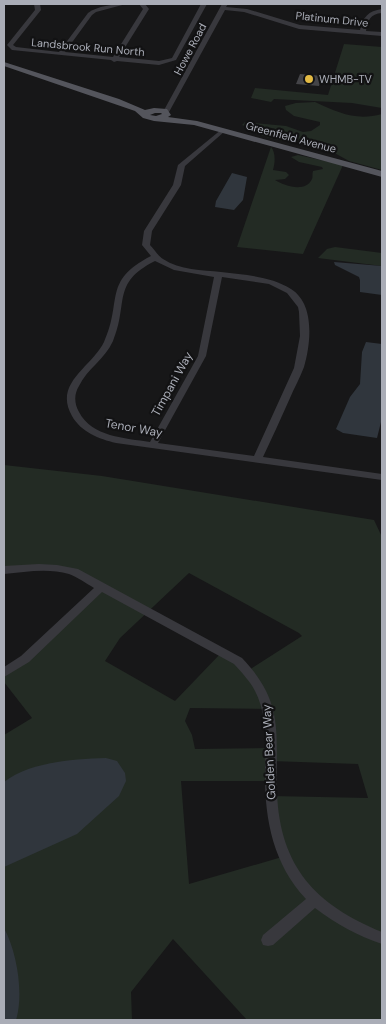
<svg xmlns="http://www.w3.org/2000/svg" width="386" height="1024" viewBox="0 0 386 1024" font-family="'DM Sans',sans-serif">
  <rect width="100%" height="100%" fill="#171718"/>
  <path fill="#232b24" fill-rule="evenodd" d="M344 44 382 47V108L352 103 274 99 271 102 251 98 255 88 328 95Z
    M315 102C339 113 356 121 382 114V170L349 161 331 151 326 145 303 138 297 143C284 141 268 139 256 133 251 131 248 127 242 125L245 122 286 126 303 132 311 131 320 125V122L294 116 286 110 285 106 296 103Z
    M271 147C276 153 275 163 273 170L286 172 289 175 285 179 275 180C284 186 306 193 312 179 313 177 312 174 313 171L323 169 322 167 299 162 291 157 298 155 343 165 303 254 237 247Z
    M335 247 382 253V266L318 258 327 249Z
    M4 465 102 476 374 520 382 537V1020H247L173 939 131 992 132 1020H4V735L32 718 4 682V673L26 659 101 588 74 572 31 567 4 570ZM189 573 299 633 302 636 249 670 222 652 175 701 105 661 120 638ZM190 708 269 709 270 748 195 749 192 735 185 721ZM271 761 358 764 368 798 271 796 282 857 189 884 181 781H271Z"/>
  <path fill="#30363d" d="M232 173 247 177 243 200 234 210 215 207 216 201Z
    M334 262 382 266V295L360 292V280L359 277 335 265Z
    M366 342 382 344V418L377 438 343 433 336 429 350 397 360 384 362 352Z
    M106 758 117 761 125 773 126 781 119 796 77 834 4 867V782C29 762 75 759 106 758Z
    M4 928C17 952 24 994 16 1020H4Z"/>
  <path fill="#444448" d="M300 74 322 76 319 86 296 84Z"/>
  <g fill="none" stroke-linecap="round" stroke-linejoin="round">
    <path fill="#38383d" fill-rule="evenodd" d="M34 4H40L41 10 13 45 16 47 59 52 88 13C97 6 114 4 126 4L96 12 92 15 65 52 113 57 143 9 139 4H145L149 9 119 57 159 61 172 58 201 4H207L176 60 159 65 117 61 114 62 111 60 12 50 7 45 35 10Z
      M222 4H228L226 7 247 9 300 25 360 30C363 17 368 11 382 9V13C370 14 368 20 366 31L382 32V36L299 29 244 12 225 10 169 112 164 113 163 112Z
      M222 129 224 130V132L185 166 181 185 152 231 150 245C154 249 158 256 163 259 180 270 202 270 221 272 245 275 271 276 291 289 315 304 311 343 304 367 300 378 294 388 290 398 281 418 272 438 263 457L382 474V480L116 443C99 439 81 432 72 416 53 383 92 367 104 342 123 301 102 281 151 256L142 245 144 231 173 185 178 165ZM155 261 174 270 214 277 198 356 150 442C125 438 92 437 79 412 74 403 74 394 79 386 87 369 105 359 113 341 129 303 111 283 155 261ZM222 277 269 284 287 293 298 307 299 312 300 336 294 368 254 456 158 443 206 356Z
      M39 564 57 565 78 569 242 658C286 704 275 735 277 793 280 867 316 905 382 932V944C358 936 336 924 315 908L273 945 268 946 263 945 261 940 263 935 306 899C272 863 264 816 265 767 266 742 267 714 255 691 250 681 242 673 234 664L102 592 29 662 4 677V667L21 656 94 588C86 583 77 577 69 574 48 568 25 572 4 574V566Z"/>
    <path fill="#54555c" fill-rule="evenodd" d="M4 62 119 99 145 110 154 108 167 109 171 115 168 117 197 121 382 171V177L194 125 154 121 143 118 135 111 4 66ZM155 113H161L162 114 156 116 150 115Z"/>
  </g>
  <circle fill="#e3ba44" stroke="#121213" stroke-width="2" cx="309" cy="79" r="5"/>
  <g text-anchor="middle" stroke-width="4.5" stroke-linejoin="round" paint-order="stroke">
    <g font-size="11" fill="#aaadb7" stroke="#121213">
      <text transform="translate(332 19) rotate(6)" y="4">Platinum Drive</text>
      <text transform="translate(88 47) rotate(5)" y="4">Landsbrook Run North</text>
      <text transform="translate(190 49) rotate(-62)" y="4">Howe Road</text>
      <text transform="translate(291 137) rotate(15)" y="4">Greenfield Avenue</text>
    </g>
    <g font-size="11" fill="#aaadb7" stroke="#121213" text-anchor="start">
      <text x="319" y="83">WHMB-TV</text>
    </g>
    <g font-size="12" fill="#aaadb7" stroke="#121213">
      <text transform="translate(172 384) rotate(-61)" y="4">Timpani Way</text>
      <text transform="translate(134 428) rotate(10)" y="4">Tenor Way</text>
      <text transform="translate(269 752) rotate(-93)" y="4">Golden Bear Way</text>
    </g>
  </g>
  <rect width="386" height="1024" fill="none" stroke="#aaadb7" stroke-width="10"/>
</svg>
